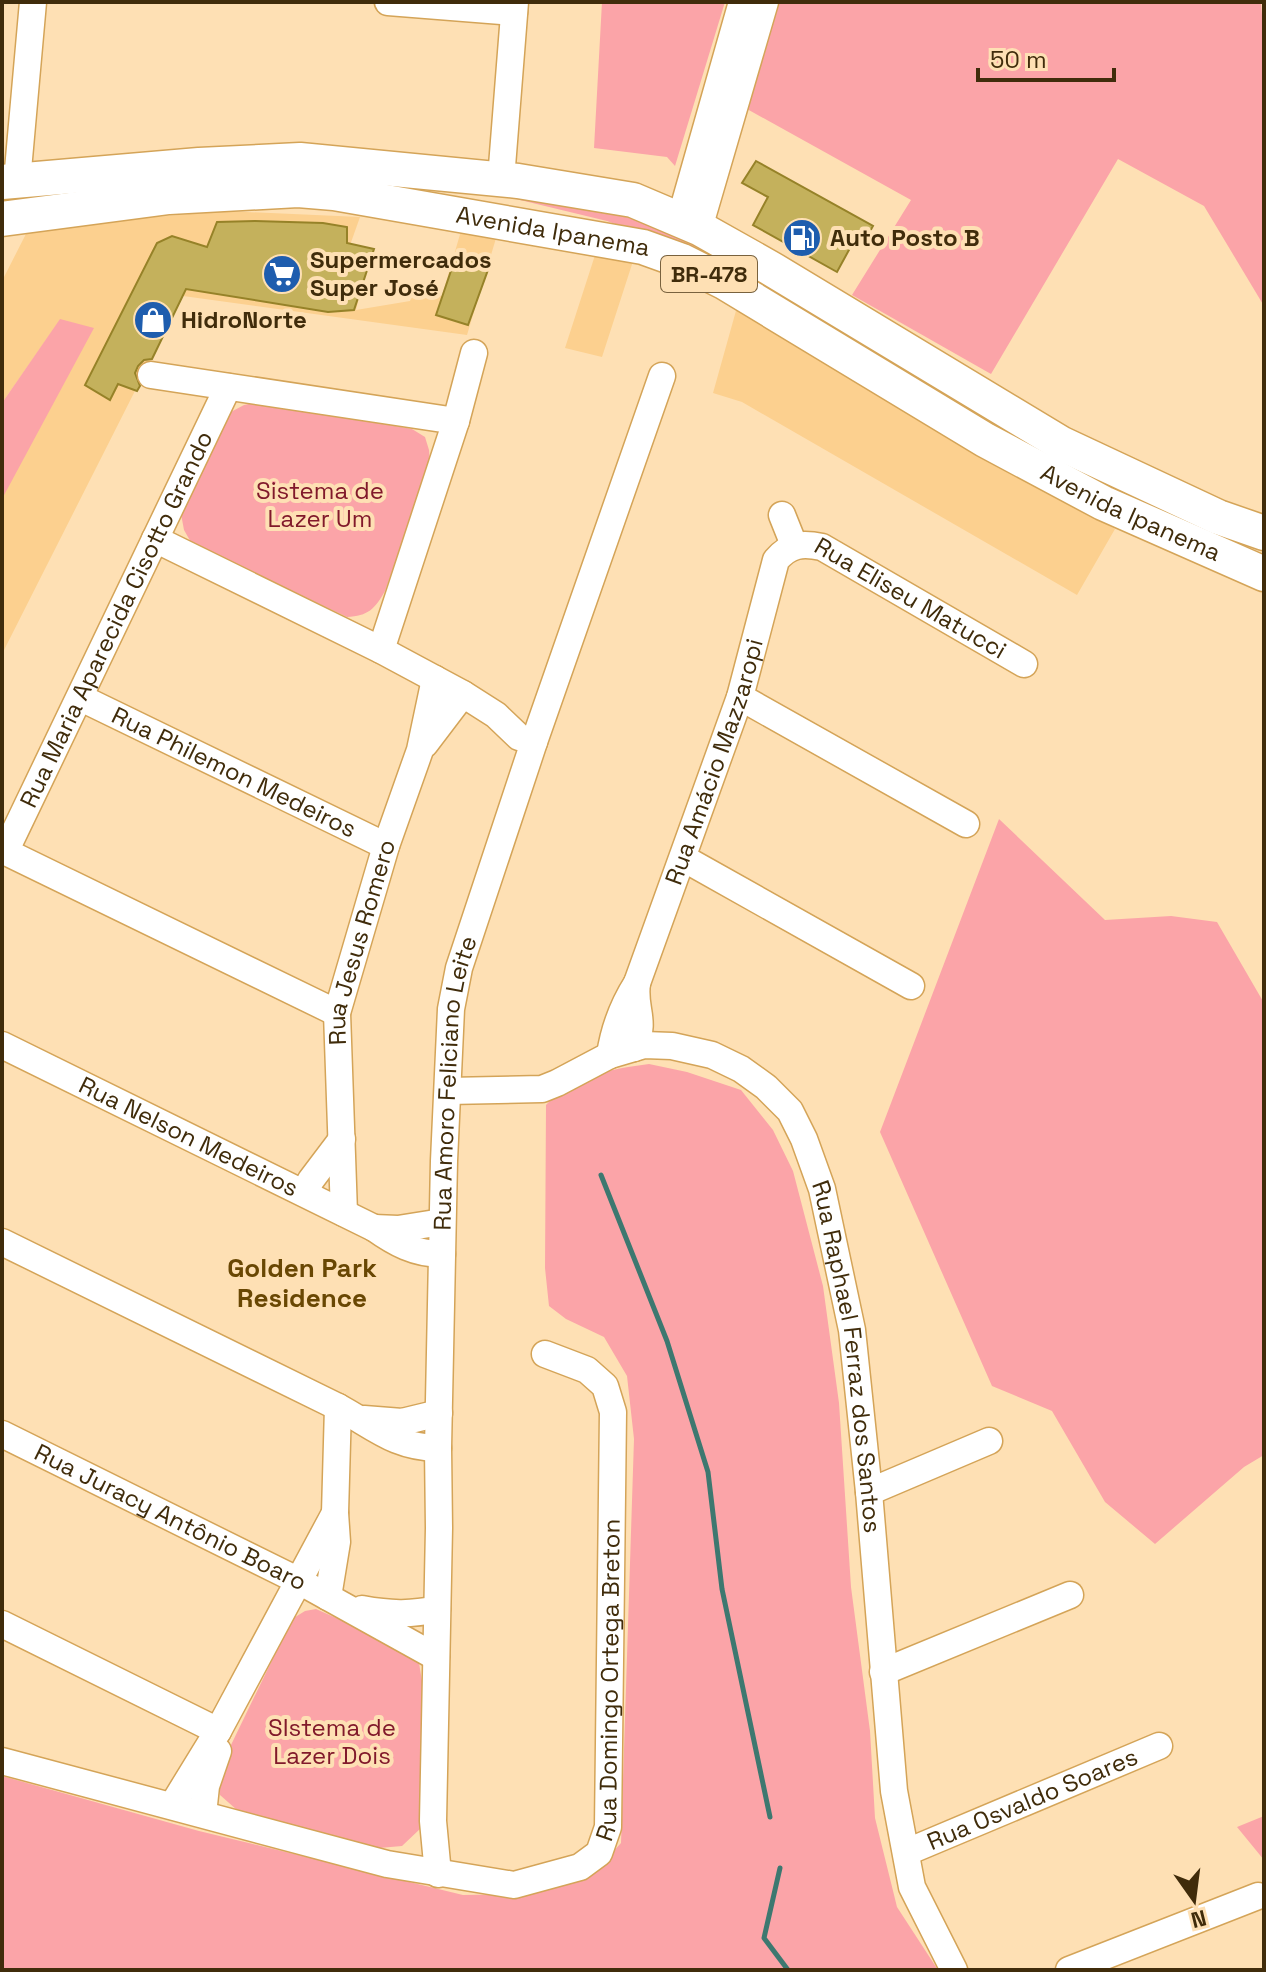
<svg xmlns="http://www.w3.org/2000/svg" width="1266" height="1972" viewBox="0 0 1266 1972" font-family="'Space Grotesk',sans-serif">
  <rect width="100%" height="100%" fill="#fee0b4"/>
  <path fill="#fcd08f" d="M225 211 360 217 349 248 370 253 356 310 410 301 415 289 442 296 461 231 497 235 467 335 183 296 2 654V496L60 320 2 403V281L29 228Z
    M597 249 635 255 602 357 565 348Z
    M739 300 877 387 1115 529 1077 595 742 402 713 393Z"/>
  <path fill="#fba4a8" d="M602 2H725L675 166 667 157 594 148Z
    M776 2H1261L1264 42V306L1204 206 1118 159 991 374 852 295 911 200 747 109Z
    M519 195C551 201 585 205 616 214 696 237 766 280 838 321L831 333 670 244 607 221 516 199Z
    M60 319 94 328 2 499V403Z
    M259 402 412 429 425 437 429 450 430 464 385 591C375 609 368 616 347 617L192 544 184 530 181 514 229 413 244 405Z
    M999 819 1105 920 1171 916 1217 922 1264 1003V1455L1244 1467 1155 1544 1105 1502 1052 1411 992 1386 880 1132Z
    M649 1064 687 1072 741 1090 773 1130 793 1171 823 1286 839 1403 851 1587 870 1731 875 1818 897 1907 938 1970H2V1776L199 1831 463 1895 523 1894 591 1876 621 1843 634 1439 627 1376 604 1337 566 1319 549 1306 545 1268 546 1105C572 1075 612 1069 649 1064Z
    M316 1609 406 1649 419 1663 422 1681 421 1828 402 1846 379 1848 237 1810 220 1795 216 1776 292 1619 305 1611Z
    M1264 1816V1860L1237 1827Z"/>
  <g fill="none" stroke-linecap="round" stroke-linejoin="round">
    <path stroke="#3d7870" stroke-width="5" d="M601 1175 667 1341 708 1472 722 1589 770 1817
      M780 1868 764 1938 788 1970"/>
  </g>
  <path fill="#c4b15c" stroke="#968228" stroke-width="2" d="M756 161 873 226 864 242 856 237 837 272 753 225 768 197 742 183Z
    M255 221 323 223 347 227V243L374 249 354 310 328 312 186 289 152 359 144 360 138 366 135 373 140 386 137 391 118 384 110 400 85 385 157 243 172 236 207 247 217 222Z
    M456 256 489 267 468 325 436 315Z"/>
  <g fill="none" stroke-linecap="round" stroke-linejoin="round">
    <g stroke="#d4a458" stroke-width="29">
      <g id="minor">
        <path d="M388 2 514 12"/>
        <path d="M501 179 515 2"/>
        <path d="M17 181 33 2"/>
        <path d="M680 220 742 2"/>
        <path d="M699 228 765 2"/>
        <path d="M151 375 456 421"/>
        <path d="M782 515 794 545"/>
        <path d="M155 539 381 650 463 694 496 715 519 737 534 742"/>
        <path d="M381 650 456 421 474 353"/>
        <path d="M740 697 966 824"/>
        <path id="s1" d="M81 698 386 846"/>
        <path d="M425 744 463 694"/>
        <path d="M2 850 337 1013"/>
        <path id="s2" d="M5 852 228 387"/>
        <path d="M683 858 911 986"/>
        <path id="s3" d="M2 1045 374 1228C395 1243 415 1254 442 1254"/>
        <path d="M634 1048C647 1019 633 1009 637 983"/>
        <path id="s4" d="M610 1055C614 1028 623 1005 637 983L740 697 776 560C790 544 802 543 822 547L1024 664"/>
        <path id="s5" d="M448 1091 542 1089 557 1083 610 1055 644 1045 672 1046 712 1055 741 1069 766 1087 790 1111 804 1139 822 1189 852 1330 869 1492 894 1791 912 1887 954 1970"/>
        <path d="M304 1193 311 1180 342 1139"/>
        <path id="s6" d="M344 1213 337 1013 386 846 420 750 435 679"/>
        <path d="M374 1228 398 1229 442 1222"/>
        <path d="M2 1242 338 1407C375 1427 394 1447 438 1448"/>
        <path d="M364 1419 402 1422 439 1413"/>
        <path id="s7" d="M2 1434 299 1581 436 1657"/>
        <path d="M869 1492 989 1441"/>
        <path d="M328 1597 337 1542 335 1513 338 1407"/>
        <path d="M362 1609C389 1614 411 1615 437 1609"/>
        <path d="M2 1624 218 1731"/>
        <path d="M883 1672 1070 1595"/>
        <path id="s8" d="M2 1761 387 1864 514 1885 580 1867 599 1853 608 1827 613 1412 605 1386 587 1370 545 1354"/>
        <path d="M172 1806 218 1731 335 1513"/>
        <path d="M203 1814 206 1786 218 1751"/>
        <path id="s9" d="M907 1852 1159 1746"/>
        <path id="s10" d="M438 1874 433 1821 439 1528 438 1448 444 1161 451 1009 459 968 534 742 662 376"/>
        <path d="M1069 1970 1258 1896"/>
      </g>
    </g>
    <g stroke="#d4a458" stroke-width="37">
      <g id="major">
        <path d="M2 182 199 165 300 160 518 181 633 200 699 228 770 268 1062 444 1218 517 1264 533"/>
        <path id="s11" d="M2 219 169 197 298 190 334 193 643 247 682 261 724 282 985 440 1103 503 1264 574"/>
      </g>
    </g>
    <use href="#minor" stroke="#fff" stroke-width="26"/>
    <use href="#major" stroke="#fff" stroke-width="34"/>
  </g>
  <defs>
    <g id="fuel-disc" transform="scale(2)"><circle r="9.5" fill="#1e5dae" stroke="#fee0b4"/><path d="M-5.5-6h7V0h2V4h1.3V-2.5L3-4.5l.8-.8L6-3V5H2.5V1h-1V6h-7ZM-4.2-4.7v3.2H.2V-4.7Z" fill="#fff"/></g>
    <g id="supermarket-disc" transform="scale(2)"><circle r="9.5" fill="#1e5dae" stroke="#fee0b4"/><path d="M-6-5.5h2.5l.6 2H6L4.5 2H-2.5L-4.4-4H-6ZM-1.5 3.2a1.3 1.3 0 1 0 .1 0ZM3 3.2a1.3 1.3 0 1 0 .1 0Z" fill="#fff"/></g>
    <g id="shop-disc" transform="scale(2)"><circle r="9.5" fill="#1e5dae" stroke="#fee0b4"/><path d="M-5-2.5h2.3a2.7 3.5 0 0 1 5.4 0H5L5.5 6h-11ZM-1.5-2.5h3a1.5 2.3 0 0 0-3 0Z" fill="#fff"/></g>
  </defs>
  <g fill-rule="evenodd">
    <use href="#fuel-disc" x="802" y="238"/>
    <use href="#supermarket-disc" x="282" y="274"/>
    <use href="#shop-disc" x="153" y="320"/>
  </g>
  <g text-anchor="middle" stroke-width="8" stroke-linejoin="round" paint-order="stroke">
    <rect fill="#fee0b4" stroke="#79623e" stroke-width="2" x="661" y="256" width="96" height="36" rx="6"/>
    <g font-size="22" font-weight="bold" fill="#402c0b">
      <text x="709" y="282">BR-478</text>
    </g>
    <g font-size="24" fill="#402c0b" stroke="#fee0b4">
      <text dy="8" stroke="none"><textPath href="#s11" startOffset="556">Avenida Ipanema</textPath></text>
      <text dy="8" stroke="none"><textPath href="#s11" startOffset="1204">Avenida Ipanema</textPath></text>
      <text dy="8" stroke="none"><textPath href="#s4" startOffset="676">Rua Eliseu Matucci</textPath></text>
      <text dy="8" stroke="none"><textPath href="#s2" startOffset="258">Rua Maria Aparecida Cisotto Grando</textPath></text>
      <text dy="8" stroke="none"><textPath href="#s4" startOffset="312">Rua Amácio Mazzaropi</textPath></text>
      <text dy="8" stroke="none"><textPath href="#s1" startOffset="170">Rua Philemon Medeiros</textPath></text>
      <text dy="8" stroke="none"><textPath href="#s6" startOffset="274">Rua Jesus Romero</textPath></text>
      <text dy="8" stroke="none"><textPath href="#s10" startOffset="792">Rua Amoro Feliciano Leite</textPath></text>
      <text dy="8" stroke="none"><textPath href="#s3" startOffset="208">Rua Nelson Medeiros</textPath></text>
      <text dy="8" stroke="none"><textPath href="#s5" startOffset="626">Rua Raphael Ferraz dos Santos</textPath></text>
      <text dy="8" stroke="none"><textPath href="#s7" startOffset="188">Rua Juracy Antônio Boaro</textPath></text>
      <text dy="8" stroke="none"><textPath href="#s8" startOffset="794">Rua Domingo Ortega Breton</textPath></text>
      <text dy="8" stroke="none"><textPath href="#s9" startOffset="136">Rua Osvaldo Soares</textPath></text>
    </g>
    <g font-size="24" font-weight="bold" fill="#402c0b" stroke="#fee0b4" text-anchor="start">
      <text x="830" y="246">Auto Posto B</text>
      <text x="310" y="268">Supermercados<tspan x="310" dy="28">Super José</tspan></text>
      <text x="181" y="328">HidroNorte</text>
    </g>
    <g font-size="24" fill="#81192b" stroke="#fee0b4">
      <text x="320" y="499">Sistema de<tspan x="320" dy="28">Lazer Um</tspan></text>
      <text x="332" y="1736">SIstema de<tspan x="332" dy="28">Lazer Dois</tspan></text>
    </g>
    <g font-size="26" font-weight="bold" fill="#694703" stroke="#fee0b4">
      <text x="302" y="1277">Golden Park<tspan x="302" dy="30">Residence</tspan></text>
    </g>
  </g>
  <rect width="1266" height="1972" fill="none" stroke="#402c0b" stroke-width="8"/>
  <g transform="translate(1194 1900) rotate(166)" stroke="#fee0b4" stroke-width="6" paint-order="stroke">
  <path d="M0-6L14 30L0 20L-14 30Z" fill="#402c0b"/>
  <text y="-12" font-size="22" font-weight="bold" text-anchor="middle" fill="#402c0b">N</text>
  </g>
  <path d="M978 68v12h136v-12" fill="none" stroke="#402c0b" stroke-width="4"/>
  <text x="990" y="68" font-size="24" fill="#402c0b" stroke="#fee0b4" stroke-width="6" paint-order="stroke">50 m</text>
</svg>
